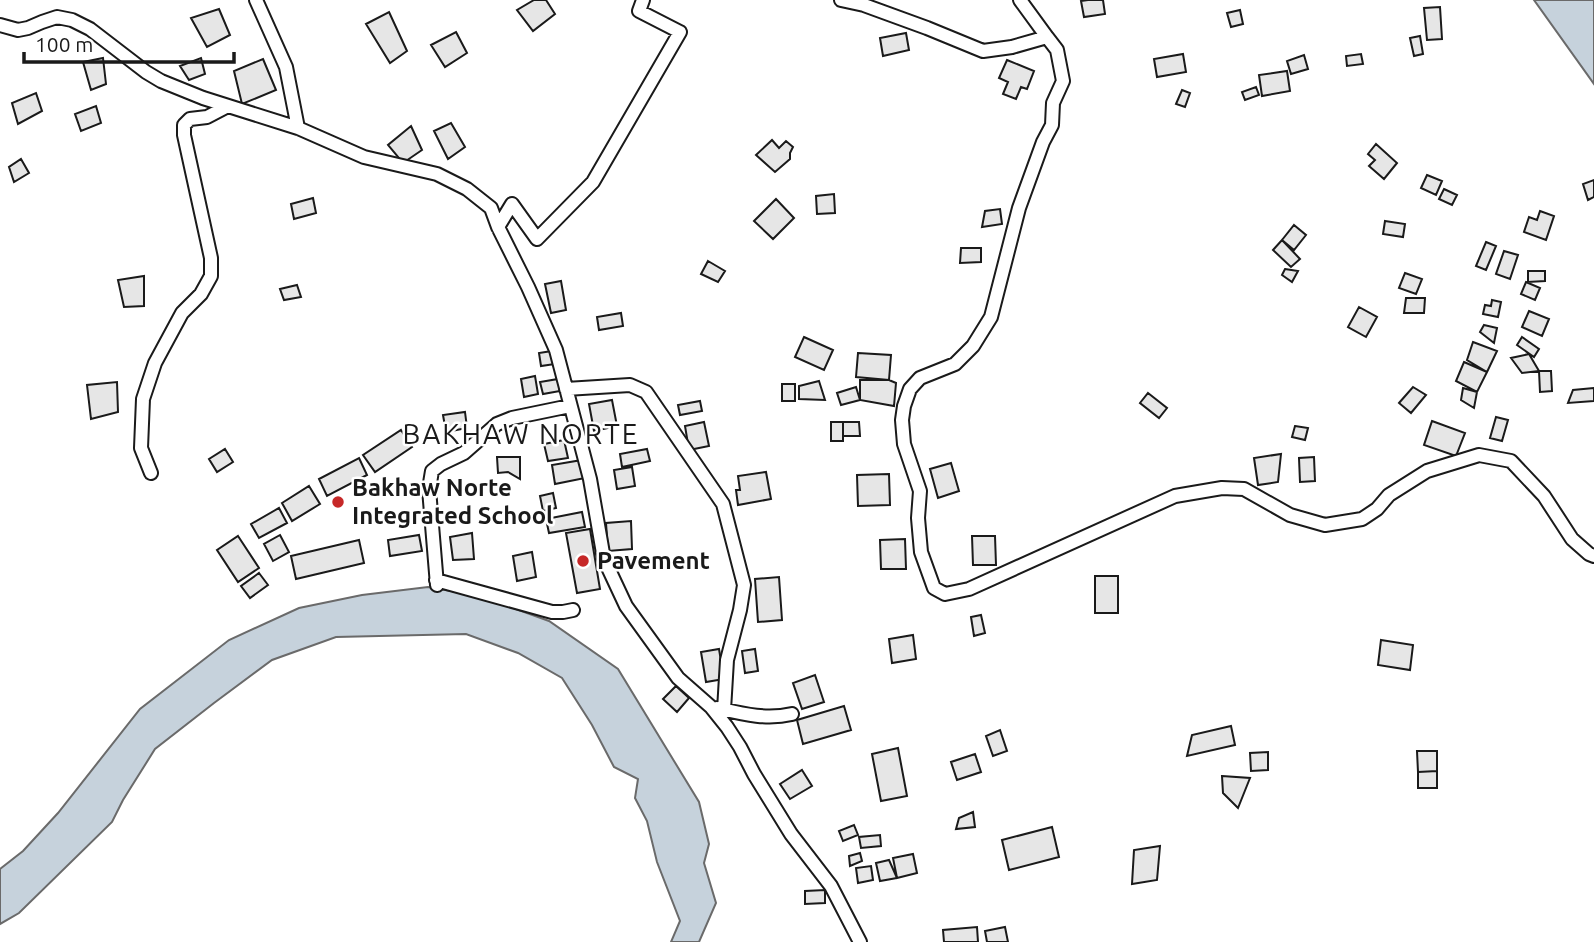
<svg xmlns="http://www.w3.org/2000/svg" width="1594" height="942" viewBox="0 0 1594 942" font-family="Ubuntu,sans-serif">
  <rect width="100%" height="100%" fill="#fff"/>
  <path fill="#c6d2dc" stroke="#6a6a6a" stroke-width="2" d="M1534 0H1594V84Z
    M428 587 480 596 549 621 618 669 699 802 709 844 704 863 716 903 699 942H671L680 921 657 862 647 821 635 798 638 779 614 767 592 725 562 678 518 653 466 634 336 637 272 660 214 703 155 749 123 800 112 822 19 913 0 924V869L23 851 58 813 140 709 229 640 299 608 362 595Z"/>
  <path fill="#e6e6e6" stroke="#1a1a1a" stroke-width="2" d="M534 0H546L555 14 533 31 517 10Z
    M1088 0H1103L1105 14 1084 17 1081 1Z
    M1440 7 1442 39 1427 40 1424 8Z
    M219 9 230 35 207 47 191 18Z
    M1240 10 1243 24 1231 27 1227 13Z
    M389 12 407 51 390 63 366 24Z
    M456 32 467 53 445 67 431 45Z
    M906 33 909 50 883 56 880 38Z
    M1420 36 1423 54 1414 56 1410 38Z
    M1183 54 1186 72 1157 77 1154 59Z
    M1361 54 1363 64 1347 66 1346 56Z
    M1304 55 1308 69 1291 74 1287 61Z
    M103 58 106 84 91 90 83 62Z
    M201 58 205 74 189 80 180 66Z
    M263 59 276 90 242 104 234 71Z
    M1007 60 1034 71 1027 89 1021 87 1016 99 1003 94 1008 82 999 78Z
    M1287 71 1290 91 1262 96 1259 75Z
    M1256 87 1259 95 1245 100 1242 92Z
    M1182 90 1190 93 1185 107 1176 104Z
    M36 93 42 111 18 124 12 103Z
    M96 106 101 123 81 131 75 114Z
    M451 123 465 147 448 159 434 131Z
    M411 126 422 150 403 163 388 145Z
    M772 140 779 148 786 141 793 147 790 153V159L775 172 756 155Z
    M1376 144 1397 163 1384 179 1369 166 1375 160 1368 154Z
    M21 159 29 173 14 182 9 167Z
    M1427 175 1442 181 1436 195 1421 188Z
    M1594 180V197L1588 200 1583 184Z
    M1444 189 1457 195 1452 205 1439 199Z
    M834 194 835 213 817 214 816 196Z
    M313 198 316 213 294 219 291 204Z
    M776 199 794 218 773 239 754 221Z
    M1000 209 1002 224 982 227 985 211Z
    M1540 211 1554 216 1546 240 1524 232 1529 217 1537 220Z
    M1385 221 1405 224 1403 237 1383 234Z
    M1294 225 1306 235 1294 250 1282 240Z
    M1282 240 1300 259 1291 267 1273 250Z
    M1486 242 1496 246 1486 270 1476 266Z
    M961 248H981V262L960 263Z
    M1504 251 1518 255 1510 279 1496 274Z
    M708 261 725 271 718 282 701 274Z
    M1285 269 1298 271 1292 282 1282 275Z
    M1528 271H1545V281L1528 282Z
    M1405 273 1422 279 1416 294 1399 288Z
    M144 276V306L124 307 118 280Z
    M561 281 566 310 551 313 545 284Z
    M1526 282 1540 288 1535 300 1521 294Z
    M297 285 301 297 284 300 280 289Z
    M1406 298H1425L1424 313H1404Z
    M1492 300 1501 302 1498 317 1483 314 1485 305 1491 306Z
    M1359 307 1377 317 1366 337 1348 327Z
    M1529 311 1549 319 1542 336 1522 327Z
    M621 313 623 326 599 330 597 317Z
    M1484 325 1497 328 1494 343 1480 332Z
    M804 337 833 350 824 370 795 357Z
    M1522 337 1539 349 1534 357 1517 345Z
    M1473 342 1497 351 1487 372 1467 360Z
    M552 351 555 364 541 366 539 353Z
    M858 353 891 355 889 380 856 377Z
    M1529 354 1539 371 1522 373 1511 358Z
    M1464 362 1487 372 1477 392 1456 381Z
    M1539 371H1551L1552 391 1540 392Z
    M535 376 538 394 524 397 521 379Z
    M558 379 560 391 543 394 540 382Z
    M860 380H889L896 383 894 406 860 400Z
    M819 381 825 400 799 399V386Z
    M117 382 118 412 91 419 87 385Z
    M782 384H795V401H782Z
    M856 387 860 400 841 405 837 393Z
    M1413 387 1426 395 1411 413 1399 403Z
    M1463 388 1477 392 1474 408 1461 400Z
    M1594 388V401L1568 403 1573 390Z
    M1148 393 1167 408 1159 418 1140 403Z
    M612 400 617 426 594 431 589 404Z
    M700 401 702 411 680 415 678 405Z
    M465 412 467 428 446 432 443 415Z
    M1496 417 1508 420 1502 441 1490 438Z
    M1432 421 1465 433 1456 456 1424 445Z
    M704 422 709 446 689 450 685 426Z
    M831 422H843V441H831Z
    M843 422H859L860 436H843Z
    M1295 426 1308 428 1305 440 1292 437Z
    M401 430 412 447 375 472 363 455Z
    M564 440 568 458 548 461 544 444Z
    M225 449 233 462 217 472 209 459Z
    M647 449 650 461 622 467 620 454Z
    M1281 454 1278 482 1258 485 1254 458Z
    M497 457H520V479L508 472 498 473Z
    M1314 457 1315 481 1300 482 1299 458Z
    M359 458 367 475 327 496 319 479Z
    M582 460 585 478 555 484 552 465Z
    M951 463 959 491 938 498 930 469Z
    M632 467 635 486 617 489 614 470Z
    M766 472 771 499 738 505 736 490H740L738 476Z
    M889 474 890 505 858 506 857 475Z
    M309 486 320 504 292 521 282 503Z
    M553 493 556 508 543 511 540 496Z
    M279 508 287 523 259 538 251 524Z
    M582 512 585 527 549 533 546 519Z
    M631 521 632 549 608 551 606 523Z
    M590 529 600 589 577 593 566 533Z
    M472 533 474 559 453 560 450 537Z
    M280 535 289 552 273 561 264 544Z
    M419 535 422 551 390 556 388 540Z
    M238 536 259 568 238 582 217 550Z
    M972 536H995L996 565H973Z
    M905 539 906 569H881L880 540Z
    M359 540 364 563 296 579 291 556Z
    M532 552 536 577 517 581 513 556Z
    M259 573 268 585 250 598 241 586Z
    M1095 576H1118V613H1095Z
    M779 577 782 620 758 622 755 579Z
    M981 615 985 633 974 636 971 617Z
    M913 635 916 659 892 663 889 639Z
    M1381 640 1413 645 1410 670 1378 665Z
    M719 649 724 679 706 682 701 652Z
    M755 649 758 671 745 673 742 651Z
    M815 675 824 702 802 709 793 683Z
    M676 686 689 698 677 712 663 699Z
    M844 706 851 730 803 744 797 720Z
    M1231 726 1235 745 1187 756 1192 735Z
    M1000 730 1007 751 993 756 986 736Z
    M898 748 907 796 881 801 872 754Z
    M1417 751H1437V771L1418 772Z
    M1268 752V770L1251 771 1250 753Z
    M975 754 981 772 957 780 951 762Z
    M802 770 812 786 790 799 780 784Z
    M1437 771V788H1418V772Z
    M1222 776 1250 778 1238 808 1223 793Z
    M973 812 975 827 956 829 959 818Z
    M854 825 858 835 843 841 839 831Z
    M1052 827 1059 857 1009 870 1002 840Z
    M880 835 881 846 861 848 859 837Z
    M1160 846 1157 880 1132 884 1134 850Z
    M860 853 862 861 850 866 849 856Z
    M913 854 917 873 897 878 893 858Z
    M889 860 897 878 880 881 876 863Z
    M871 866 873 880 858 883 856 868Z
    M825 890V903L805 904V891Z
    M977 927 978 942H944L943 930Z
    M1005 927 1008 942H987L985 931Z"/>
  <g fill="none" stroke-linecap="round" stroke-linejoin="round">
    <g stroke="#1a1a1a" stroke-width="16">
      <path id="street" d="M256 0 286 67 298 128
        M841 0 864 5 927 28 983 51 1012 47 1047 37 1057 50 1063 81 1053 103 1052 125 1043 142 1019 208 991 317 973 346 955 364 920 378 910 389 904 406 902 420 904 444 920 491 918 518 921 552 934 588 945 594 969 589 1175 496 1222 488 1244 489 1290 515 1325 525 1362 519 1377 509 1389 495 1427 471 1479 455 1511 461 1544 496 1572 539 1589 554 1594 556
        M1020 0 1047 37
        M0 25 18 30 28 28 42 22 57 17 72 20 90 29 146 72 161 81 203 98 298 128 364 157 437 174 467 189 491 208 498 227 528 287 556 350 590 479 604 559 626 606 678 678 711 707 727 727 740 747 754 774 791 834 831 886 860 942
        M498 227 512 204 537 239 593 182 680 32 639 11 643 0
        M566 389 630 385 646 392 723 504 744 585 740 610 727 660 724 710
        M151 473 141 448 143 399 155 363 182 313 201 294 211 276V258L184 135V125L190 119 207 117 228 106
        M436 580 552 612H563L573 610
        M437 585 429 489 432 471 441 464 464 453 497 424 512 418 570 406
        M717 708C743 714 766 720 792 714"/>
    </g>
    <use href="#street" stroke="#fff" stroke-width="12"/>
  </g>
  <g fill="#c62828" stroke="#fff" stroke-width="2.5">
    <circle cx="338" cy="502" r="7"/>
    <circle cx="583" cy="561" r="7"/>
  </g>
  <g text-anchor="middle" stroke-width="5" stroke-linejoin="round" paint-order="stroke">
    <g font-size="24" font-weight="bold" fill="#1a1a1a" stroke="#fff" text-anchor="start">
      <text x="352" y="496">Bakhaw Norte<tspan x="352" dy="28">Integrated School</tspan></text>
      <text x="597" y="569">Pavement</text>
    </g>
    <g font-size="28" letter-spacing="2" fill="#1a1a1a" stroke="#fff">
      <text x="521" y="444">BAKHAW NORTE</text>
    </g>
  </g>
  <path d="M24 52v10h210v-10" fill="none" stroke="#1a1a1a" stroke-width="3.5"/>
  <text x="35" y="52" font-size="21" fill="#1a1a1a" stroke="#ffffff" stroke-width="5" paint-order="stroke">100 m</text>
</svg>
